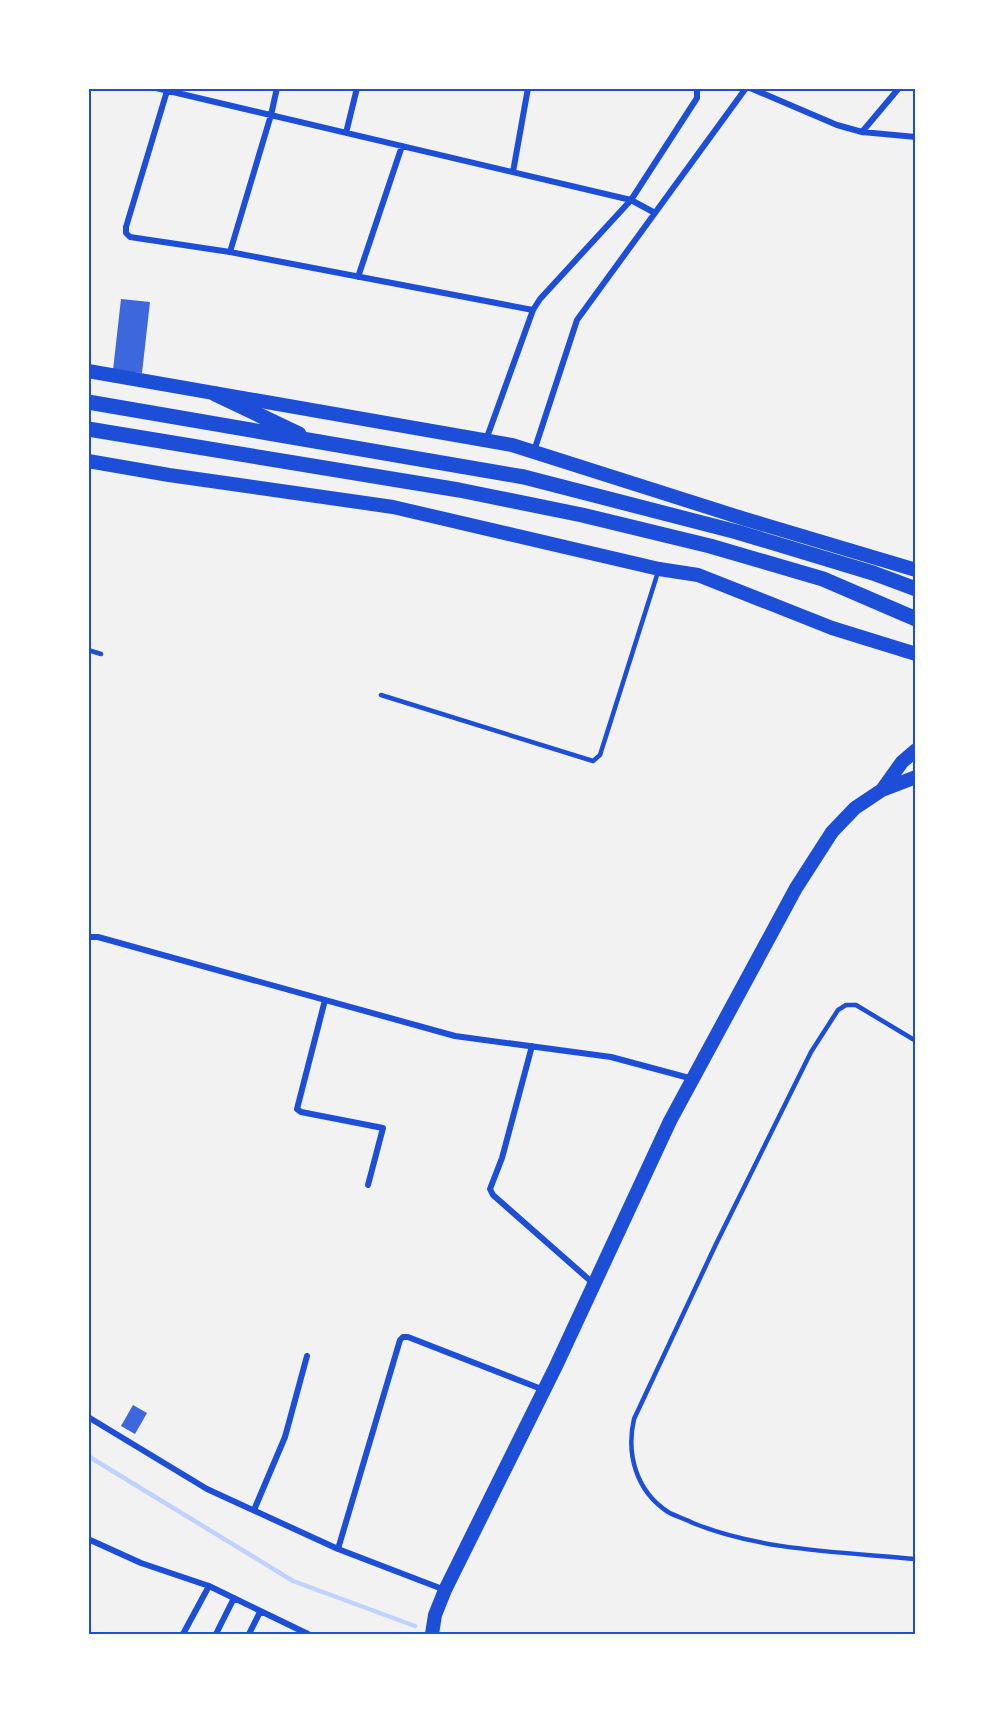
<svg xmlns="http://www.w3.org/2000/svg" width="1004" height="1723" viewBox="0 0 1004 1723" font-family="'Exo 2',sans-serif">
  <rect width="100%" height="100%" fill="#f2f2f2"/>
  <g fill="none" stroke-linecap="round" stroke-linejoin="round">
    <path stroke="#bfd3fe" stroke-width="4.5" d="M88 1456 293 1581 415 1626"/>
  </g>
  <path fill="#3d67dc" d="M121 299 150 302 142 373 113 370Z
    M133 1405 147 1413 135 1434 121 1426Z"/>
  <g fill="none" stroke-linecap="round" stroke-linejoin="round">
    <path stroke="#1d4ed8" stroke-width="4.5" d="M88 650 101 654
      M381 695 593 761 600 755 658 572
      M916 1041 856 1005H846L838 1010 811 1052 716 1244 634 1419C626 1454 636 1491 668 1512 675 1516 685 1519 693 1523 761 1551 843 1552 916 1559"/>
    <path stroke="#1d4ed8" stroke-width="6" d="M156 88 631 200 655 213
      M750 88 837 125 862 132 916 137
      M167 91 126 227V233L130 237 230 252 533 310
      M862 132 899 88
      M346 133 357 88
      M513 172 528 88
      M230 252 271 115 277 88
      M358 277 402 146
      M486 440 533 310 540 299 631 200 697 98V88
      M534 451 577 320 746 88
      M88 937H98L455 1036 611 1057 693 1079
      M325 1000 297 1109 301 1112 383 1128 368 1185
      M532 1046 502 1158 490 1189 493 1195 594 1284
      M88 1417 207 1489 338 1549
      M254 1510 285 1437 307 1356
      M88 1539 141 1563 209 1586 308 1634
      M445 1590 338 1549 400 1340 403 1337H408L544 1390
      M183 1634 209 1586
      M216 1634 234 1598
      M249 1634 260 1612"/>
    <path stroke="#1d4ed8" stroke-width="14" d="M88 371 512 445 745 519 916 570
      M88 461 169 475 393 507 659 569 698 575 832 628 916 654
      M882 790 902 762 916 750
      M432 1634 435 1615 445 1590 556 1366 670 1121 796 888 832 832 855 808 882 790 916 777"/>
    <path stroke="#1d4ed8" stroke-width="15" d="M215 394 299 434
      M88 402 524 477 737 532 873 573 916 589
      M88 429 459 490 582 515 710 546 823 579 916 619"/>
  </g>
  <rect width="1004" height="1723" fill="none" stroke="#ffffff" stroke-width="180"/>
  <rect x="90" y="90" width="824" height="1543" fill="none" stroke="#1d4ed8" stroke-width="2"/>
</svg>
